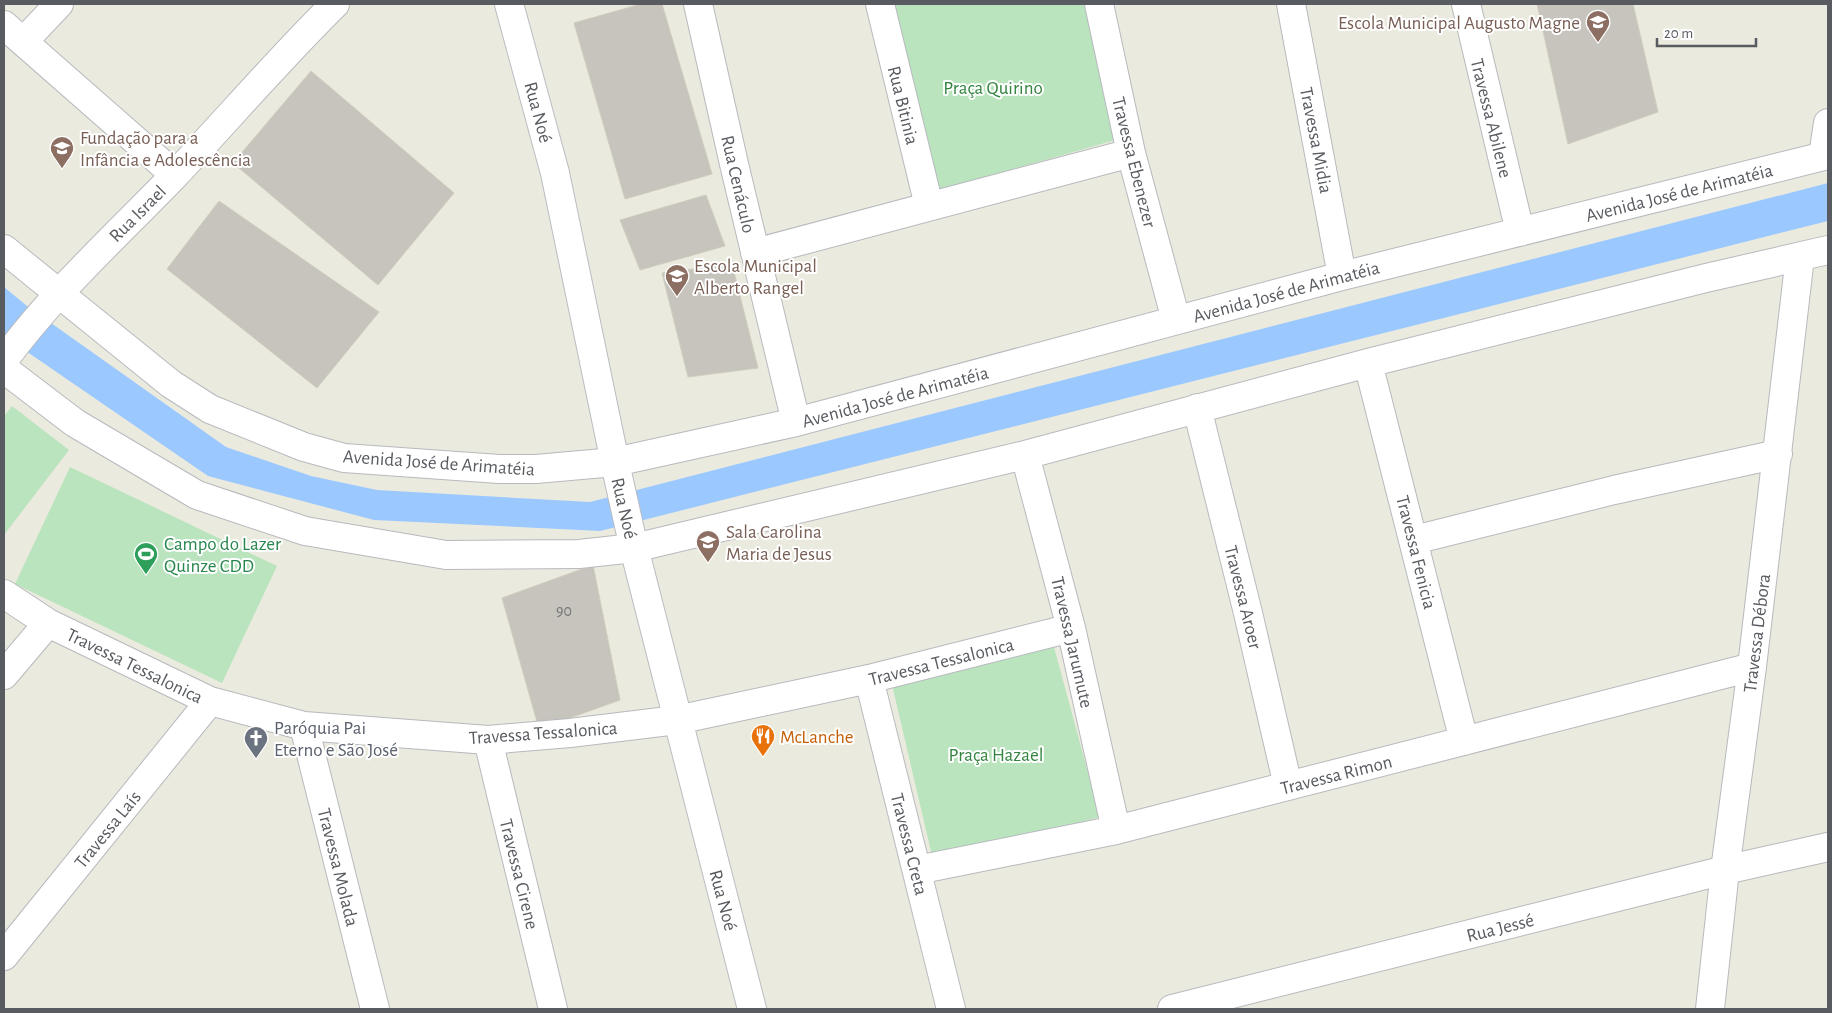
<svg xmlns="http://www.w3.org/2000/svg" width="1832" height="1013" viewBox="0 0 1832 1013" font-family="'Alegreya Sans',sans-serif">
  <rect width="100%" height="100%" fill="#ebeade"/>
  <path fill="#bae4be" d="M898 4H1097L1126 137 932 192 887 6Z
    M12 406 69 450 4 535V416Z
    M70 467 277 566 222 683 15 584Z
    M1051 636 1100 817 933 860 889 672Z"/>
  <path fill="#9bc9ff" d="M1828 183V221L600 531 374 520 208 476 4 336V287L27 306 226 447 311 476 377 490 590 502Z"/>
  <path fill="#c6c4bc" stroke="#d0ccbd" d="M641 4H662L712 174 625 199 574 23Z
    M1537 4H1633L1658 112 1568 144Z
    M311 71 454 193 378 285 233 163Z
    M706 195 725 246 640 270 620 220Z
    M219 201 379 312 317 388 167 269Z
    M732 264 758 368 688 377 662 273Z
    M593 565 620 700 539 729 502 598Z"/>
  <g fill="none" stroke-linecap="round" stroke-linejoin="round">
    <g stroke="#b7b9be" stroke-width="30">
      <path id="street" d="M698 4 734 164 796 422
        M880 4 929 206
        M1099 4 1131 153 1176 320
        M1291 4 1342 276
        M1466 4 1520 232
        M4 25 175 175
        M24 41 59 4
        M1823 156 1828 123
        M4 249 171 384 210 409 304 447 344 458 499 469H536L615 462 796 422 1342 276 1828 155
        M755 253 1131 153
        M4 360C53 293 116 236 174 176 228 119 279 59 335 4
        M1368 363 1464 741
        M4 369 75 423 197 495 305 531 446 555 579 554 634 548 1025 455 1368 363 1706 278 1828 250
        M1197 408 1248 613 1288 786
        M1025 455 1071 628 1116 830
        M1414 540 1614 490 1778 454
        M4 594 48 623 210 701 304 726 488 740 570 733 677 720 869 679 1071 628
        M4 675 48 623
        M869 679 951 1009
        M304 726 375 1009
        M488 740 553 1009
        M917 870 1116 830 1752 667
        M4 956 210 701
        M1172 1009 1725 870 1828 847
        M1710 1009 1725 870 1752 667 1800 257"/>
    </g>
    <g stroke="#babcc3" stroke-width="30">
      <path id="secondary" d="M509 4 555 173 617 472 634 548 752 1009"/>
    </g>
    <use href="#street" stroke="#fff" stroke-width="28"/>
    <use href="#secondary" stroke="#fff" stroke-width="28"/>
  </g>
  <defs>
    <g id="school-pin" transform="scale(1.25)"><path d="M0 17L-7.5 6A9.5 9.5 0 1 1 7.5 6Z" fill="#8d6e63" stroke="#fff"/><path d="M0-5L7-2L0 1L-7-2ZM-4 1L0 2.5L4 1V4Q0 6-4 4Z" fill="#fff"/></g>
    <g id="stadium-pin" transform="scale(1.25)"><path d="M0 17L-7.5 6A9.5 9.5 0 1 1 7.5 6Z" fill="#2e9e5b" stroke="#fff"/><path d="M0-5a6.5 5 0 1 0 0 10a6.5 5 0 1 0 0-10ZM-3.5-1.8h7v3.6h-7Z" fill="#fff"/></g>
    <g id="restaurant-pin" transform="scale(1.25)"><path d="M0 17L-7.5 6A9.5 9.5 0 1 1 7.5 6Z" fill="#e8710a" stroke="#fff"/><path d="M-5-6h1v4h1v-4h1v4h1v-4h1v5L-1.5 .5V6h-2V.5L-5-1ZM5-6V6H3V1.5H1.5Q1.5-4 5-6Z" fill="#fff"/></g>
    <g id="church-pin" transform="scale(1.25)"><path d="M0 17L-7.5 6A9.5 9.5 0 1 1 7.5 6Z" fill="#6b7280" stroke="#fff"/><path d="M-1.2-6h2.4v3.5h3.3v2.4h-3.3V6h-2.4V-.1h-3.3v-2.4h3.3Z" fill="#fff"/></g>
  </defs>
  <g fill-rule="evenodd">
    <use href="#school-pin" x="1598" y="22"/>
    <use href="#school-pin" x="62" y="148"/>
    <use href="#school-pin" x="677" y="276"/>
    <use href="#school-pin" x="708" y="542"/>
    <use href="#stadium-pin" x="146" y="554"/>
    <use href="#restaurant-pin" x="763" y="736"/>
    <use href="#church-pin" x="256" y="738"/>
  </g>
  <g text-anchor="middle" stroke-width="4" stroke-linejoin="round" paint-order="stroke">
    <g font-size="16" fill="#747577">
      <text x="564" y="616">90</text>
    </g>
    <g font-size="19" fill="#785e54" stroke="#fff" text-anchor="start">
      <text x="1580" y="29" text-anchor="end">Escola Municipal Augusto Magne</text>
      <text x="80" y="144">Fundação para a<tspan x="80" dy="22">Infância e Adolescência</tspan></text>
      <text x="694" y="272">Escola Municipal<tspan x="694" dy="22">Alberto Rangel</tspan></text>
      <text x="726" y="538">Sala Carolina<tspan x="726" dy="22">Maria de Jesus</tspan></text>
    </g>
    <g font-size="19" fill="#33843f" stroke="#fff">
      <text x="993" y="94">Praça Quirino</text>
      <text x="996" y="761">Praça Hazael</text>
    </g>
    <g font-size="19" fill="#585b60" stroke="#fff">
      <text transform="translate(904 105) rotate(76)" y="7">Rua Bitinia</text>
      <text transform="translate(539 112) rotate(75)" y="7">Rua Noé</text>
      <text transform="translate(1492 118) rotate(76)" y="7">Travessa Abilene</text>
      <text transform="translate(1317 140) rotate(79)" y="7">Travessa Midia</text>
      <text transform="translate(1135 162) rotate(76)" y="7">Travessa Ebenezer</text>
      <text transform="translate(739 184) rotate(77)" y="7">Rua Cenáculo</text>
      <text transform="translate(1679 192) rotate(-14)" y="7">Avenida José de Arimatéia</text>
      <text transform="translate(137 213) rotate(-45)" y="7">Rua Israel</text>
      <text transform="translate(1286 291) rotate(-15)" y="7">Avenida José de Arimatéia</text>
      <text transform="translate(895 396) rotate(-15)" y="7">Avenida José de Arimatéia</text>
      <text transform="translate(439 462) rotate(4)" y="7">Avenida José de Arimatéia</text>
      <text transform="translate(625 508) rotate(77)" y="7">Rua Noé</text>
      <text transform="translate(1417 552) rotate(76)" y="7">Travessa Fenicia</text>
      <text transform="translate(1244 597) rotate(76)" y="7">Travessa Aroer</text>
      <text transform="translate(1756 633) rotate(-83)" y="7">Travessa Débora</text>
      <text transform="translate(1073 642) rotate(77)" y="7">Travessa Jarumute</text>
      <text transform="translate(941 661) rotate(-14)" y="7">Travessa Tessalonica</text>
      <text transform="translate(135 665) rotate(26)" y="7">Travessa Tessalonica</text>
      <text transform="translate(543 732) rotate(-4)" y="7">Travessa Tessalonica</text>
      <text transform="translate(1336 774) rotate(-14)" y="7">Travessa Rimon</text>
      <text transform="translate(107 829) rotate(-51)" y="7">Travessa Laís</text>
      <text transform="translate(910 844) rotate(76)" y="7">Travessa Creta</text>
      <text transform="translate(339 867) rotate(76)" y="7">Travessa Molada</text>
      <text transform="translate(520 874) rotate(76)" y="7">Travessa Cirene</text>
      <text transform="translate(724 900) rotate(75)" y="7">Rua Noé</text>
      <text transform="translate(1500 927) rotate(-14)" y="7">Rua Jessé</text>
    </g>
    <g font-size="19" fill="#27864d" stroke="#fff" text-anchor="start">
      <text x="164" y="550">Campo do Lazer<tspan x="164" dy="22">Quinze CDD</tspan></text>
    </g>
    <g font-size="19" fill="#5b616d" stroke="#fff" text-anchor="start">
      <text x="274" y="734">Paróquia Pai<tspan x="274" dy="22">Eterno e São José</tspan></text>
    </g>
    <g font-size="19" fill="#c56008" stroke="#fff" text-anchor="start">
      <text x="780" y="743">McLanche</text>
    </g>
  </g>
  <rect width="1832" height="1013" fill="none" stroke="#585b60" stroke-width="10"/>
  <path d="M1657 38v8h99v-8" fill="none" stroke="#585b60" stroke-width="2.5"/>
  <text x="1664" y="38" font-size="15" fill="#585b60" stroke="#ffffff" stroke-width="4" paint-order="stroke">20 m</text>
</svg>
